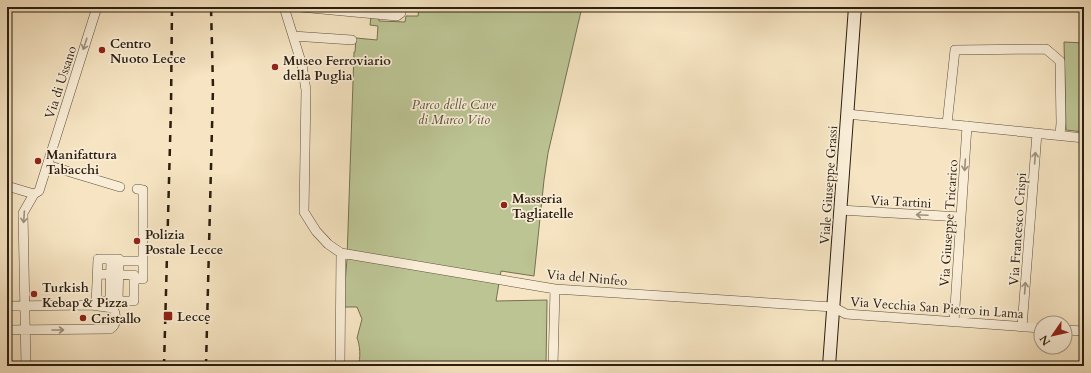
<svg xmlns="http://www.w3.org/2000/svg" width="1091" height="373" viewBox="0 0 1091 373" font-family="Cardo,serif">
  <rect width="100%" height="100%" fill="#f6e4c2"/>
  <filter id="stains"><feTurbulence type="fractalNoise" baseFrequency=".005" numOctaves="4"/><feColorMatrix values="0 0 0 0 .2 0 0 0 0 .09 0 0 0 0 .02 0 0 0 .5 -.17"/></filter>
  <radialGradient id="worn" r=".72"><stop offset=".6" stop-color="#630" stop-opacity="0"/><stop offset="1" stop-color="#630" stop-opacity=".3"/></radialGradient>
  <path fill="#bcc494" stroke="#747152" d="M419 7H582L548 153 544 180 534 276 501 271 496 301 547 300 546 366H358C361 359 360 344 357 338L362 319 357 307H343L347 259 354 52H355L356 38 377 40 378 26 370 25 371 17 379 18V21L405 22 406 16H418Z
    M1064 42 1084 43V132L1066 130Z"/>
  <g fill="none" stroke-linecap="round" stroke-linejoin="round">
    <g stroke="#5e503c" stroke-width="10">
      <path id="street" d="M284 7 302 65 306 90 304 212 316 231 328 244 341 253 555 289 833 307 846 314 1041 328
        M300 7 397 16 401 13 402 7
        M293 36 352 40
        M847 114 1084 138
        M947 124 955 50 1046 49 1060 61 1061 123 1060 135
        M47 165 120 187
        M7 186 34 194
        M840 210 961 217
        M119 261H143
        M97 274 134 275V279
        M96 301H134V279H143V190L137 189
        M110 301 111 259
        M96 305 98 259H119L118 301 115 305
        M7 306 91 305 113 308C117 316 117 325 110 329L7 330
        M954 322 967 126
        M1022 327 1037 133
        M1065 330 1084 331
        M26 366 23 213 34 194 39 191 97 7
        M340 366 341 253
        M553 366 555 289"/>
    </g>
    <g stroke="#2b1e0f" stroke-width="14">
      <path id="secondary" d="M829 366 855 7"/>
    </g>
    <use href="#street" stroke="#f9edd7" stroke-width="9"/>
    <use href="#secondary" stroke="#f9edd7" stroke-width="12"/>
    <path stroke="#2b1e0f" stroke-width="2.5" stroke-dasharray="7 7" stroke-linecap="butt" d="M164 366 171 107 172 7
      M206 366 213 88 211 7"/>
  </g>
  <defs><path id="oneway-shaft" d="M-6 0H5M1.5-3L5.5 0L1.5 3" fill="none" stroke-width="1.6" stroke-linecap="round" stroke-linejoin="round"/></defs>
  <g stroke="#9c907d">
    <use href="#oneway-shaft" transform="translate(85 44) rotate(108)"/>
    <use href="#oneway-shaft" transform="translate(1035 158) rotate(-86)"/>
    <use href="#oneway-shaft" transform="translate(965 165) rotate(94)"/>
    <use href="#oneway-shaft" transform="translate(922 215) rotate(-177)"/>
    <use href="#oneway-shaft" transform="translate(24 217) rotate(94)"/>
    <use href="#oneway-shaft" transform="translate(1025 288) rotate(-86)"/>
    <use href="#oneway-shaft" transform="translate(58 330)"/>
  </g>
  <g fill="#8f2418" stroke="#f9edd7" stroke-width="1.5">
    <circle cx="102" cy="50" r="4"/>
    <circle cx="275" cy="67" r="4"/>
    <circle cx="38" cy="161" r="4"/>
    <circle cx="504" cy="205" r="4"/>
    <circle cx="137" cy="241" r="4"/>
    <circle cx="34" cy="294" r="4"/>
    <rect x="163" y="311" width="10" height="10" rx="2"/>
    <circle cx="83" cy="318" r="4"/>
  </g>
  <g text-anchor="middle" stroke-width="3.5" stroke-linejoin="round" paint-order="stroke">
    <g font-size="13" font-weight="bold" fill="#2b1e0f" stroke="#f9edd7" text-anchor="start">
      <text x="110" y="48">Centro<tspan x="110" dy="15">Nuoto Lecce</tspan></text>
      <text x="283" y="65">Museo Ferroviario<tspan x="283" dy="15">della Puglia</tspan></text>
      <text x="46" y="159">Manifattura<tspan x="46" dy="15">Tabacchi</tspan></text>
      <text x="512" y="203">Masseria<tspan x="512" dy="15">Tagliatelle</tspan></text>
      <text x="145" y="239">Polizia<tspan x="145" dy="15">Postale Lecce</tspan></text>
      <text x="42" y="292">Turkish<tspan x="42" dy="15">Kebap &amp; Pizza</tspan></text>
      <text x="177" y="321">Lecce</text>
      <text x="91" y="323">Cristallo</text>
    </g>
    <g font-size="13" fill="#2b1e0f" stroke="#f9edd7">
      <text transform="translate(60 82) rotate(-72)" y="5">Via di Ussano</text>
      <text transform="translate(828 185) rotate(-86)" y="5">Viale Giuseppe Grassi</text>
      <text transform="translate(901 201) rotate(3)" y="5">Via Tartini</text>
      <text transform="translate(948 223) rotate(-86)" y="5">Via Giuseppe Tricarico</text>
      <text transform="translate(1017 229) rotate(-86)" y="5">Via Francesco Crispi</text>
      <text transform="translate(587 277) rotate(5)" y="5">Via del Ninfeo</text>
      <text transform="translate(937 307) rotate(4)" y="5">Via Vecchia San Pietro in Lama</text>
    </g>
    <g font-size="13" font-style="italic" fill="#565037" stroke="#f9edd7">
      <text x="454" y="109">Parco delle Cave<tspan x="454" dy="15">di Marco Vito</tspan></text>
    </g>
  </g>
  <rect width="1091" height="373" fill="none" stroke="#f6e4c2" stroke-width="24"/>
  <rect x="8" y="8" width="1075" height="357" fill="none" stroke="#2b1e0f" stroke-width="2"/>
  <rect x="12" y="12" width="1067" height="349" fill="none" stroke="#2b1e0f"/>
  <g transform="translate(1053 335) rotate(236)"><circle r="19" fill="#f9edd7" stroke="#a79a87"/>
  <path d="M0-3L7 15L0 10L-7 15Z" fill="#8f2418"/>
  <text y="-6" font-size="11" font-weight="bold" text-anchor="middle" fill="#2b1e0f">N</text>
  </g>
  <rect width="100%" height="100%" filter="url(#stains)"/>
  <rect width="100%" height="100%" fill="url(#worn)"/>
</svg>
